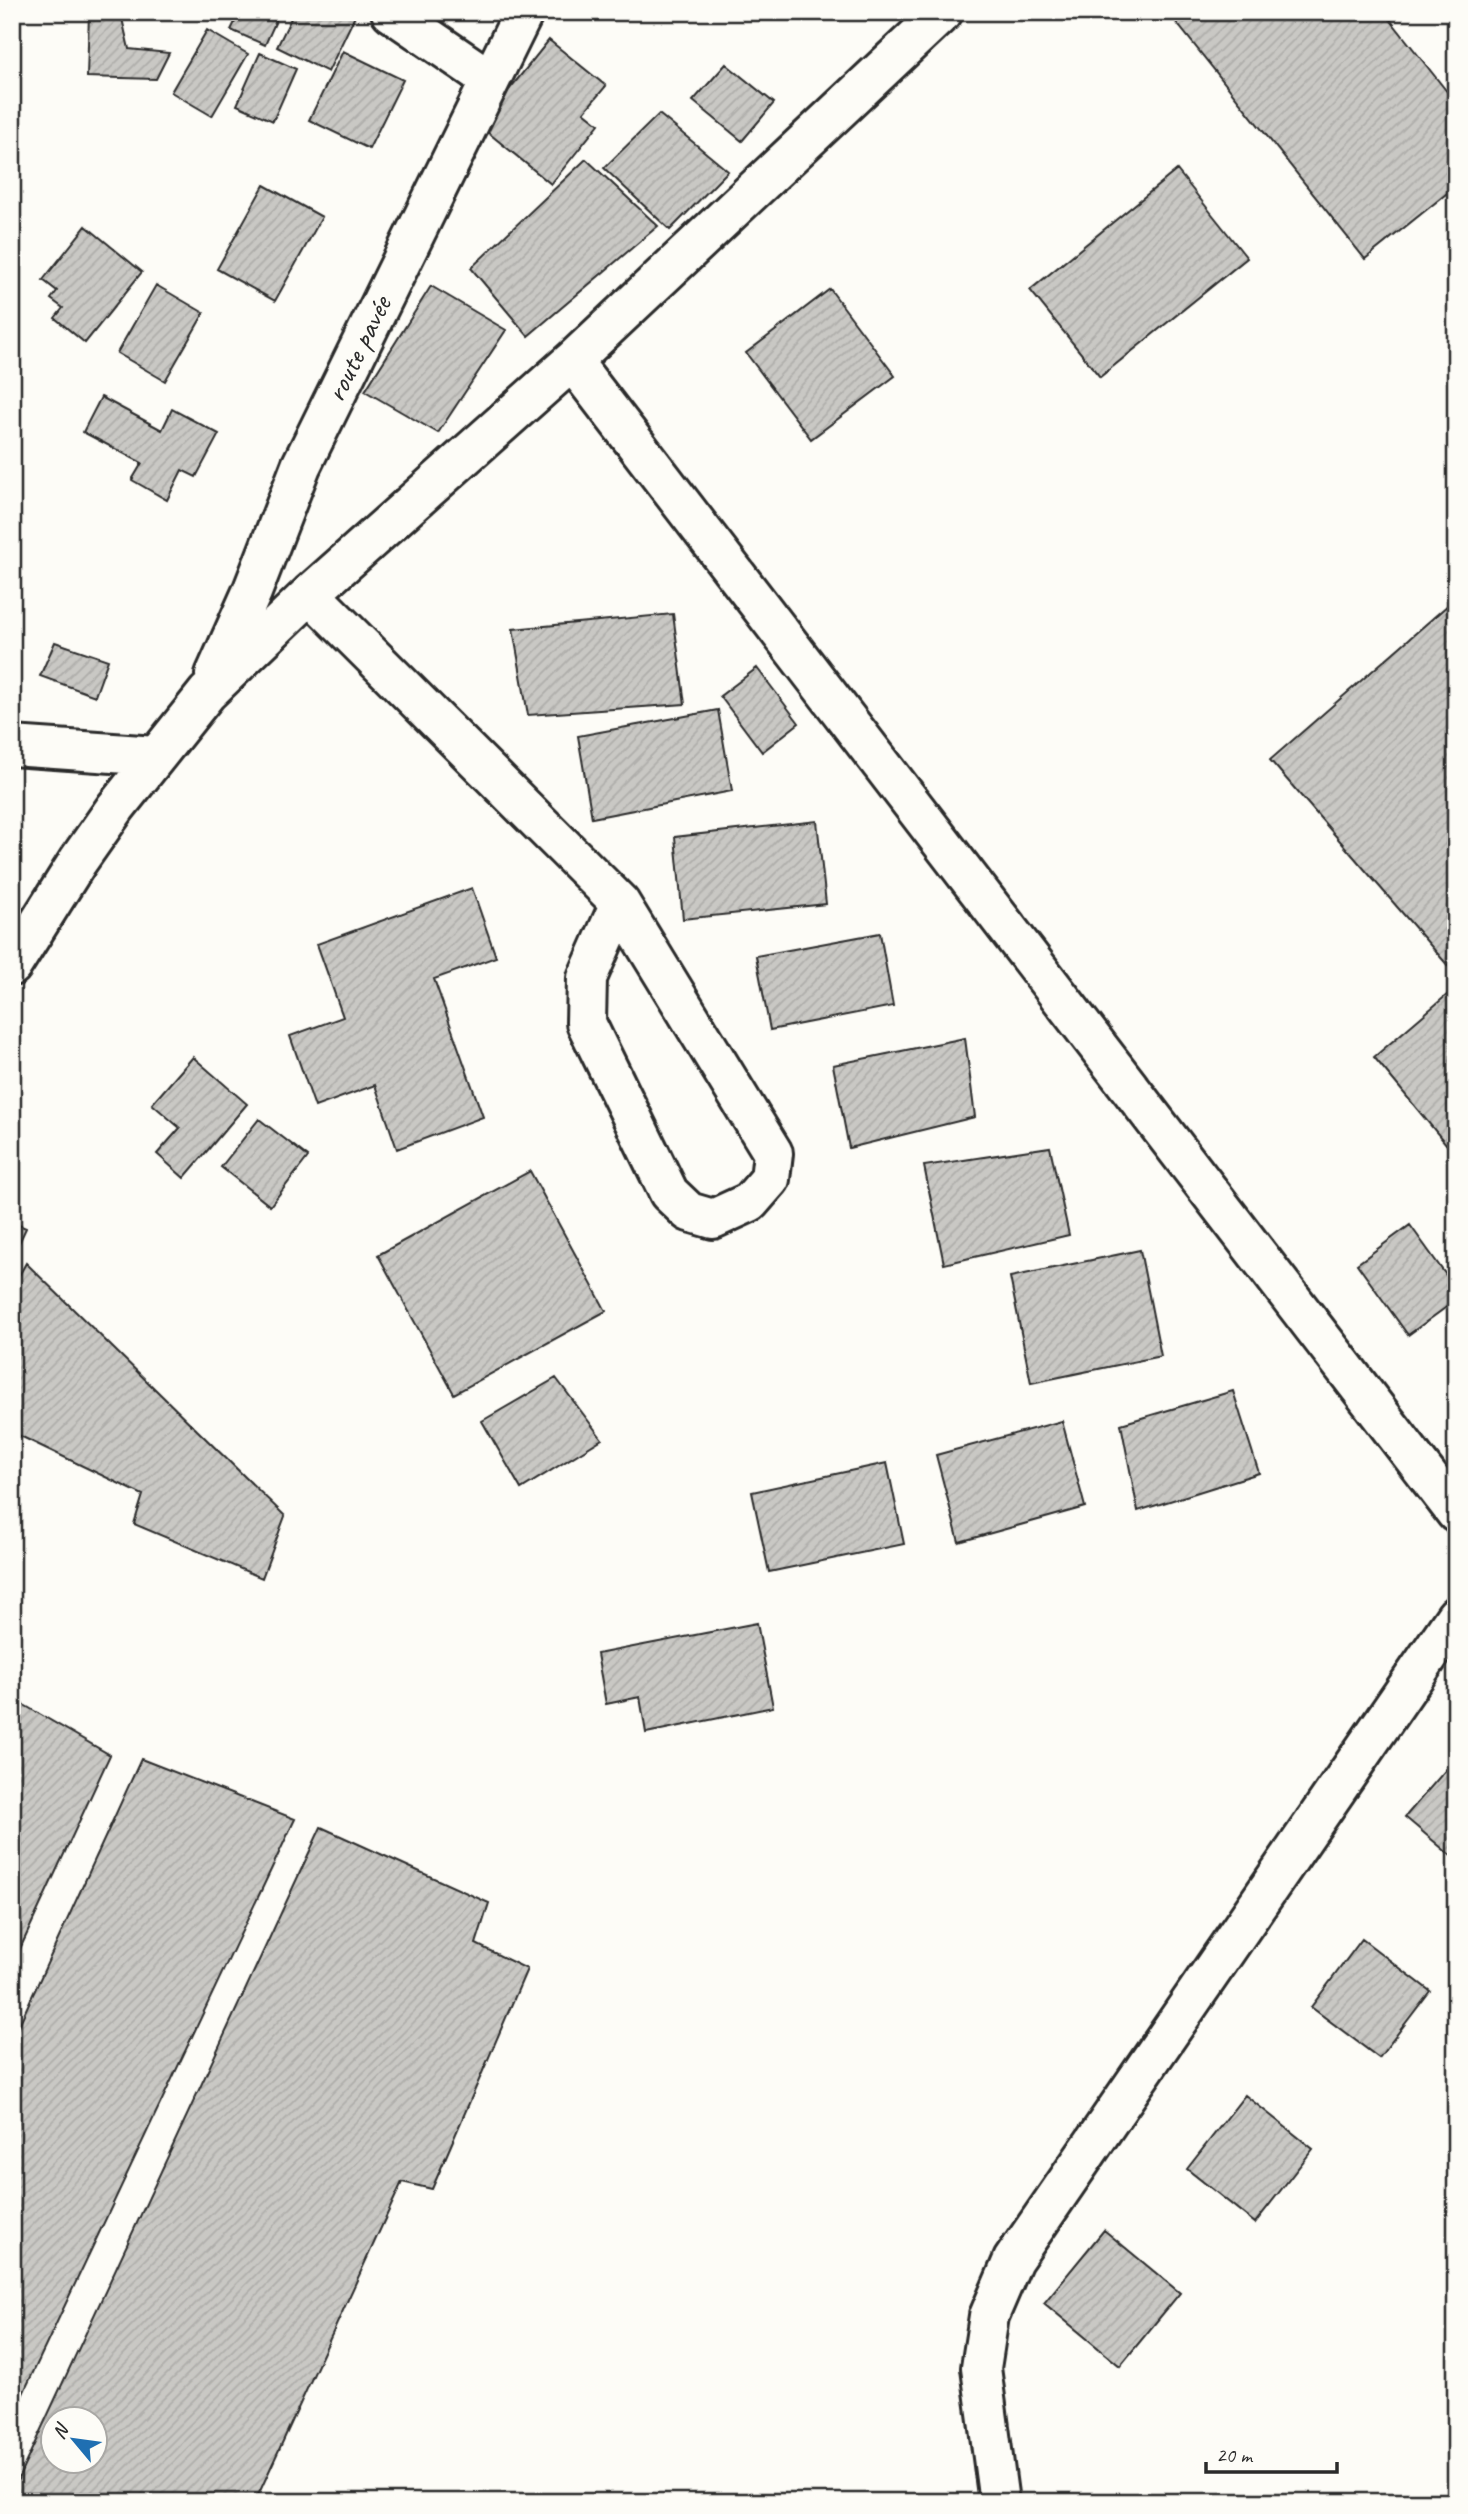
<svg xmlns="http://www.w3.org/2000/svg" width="1468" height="2514" viewBox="0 0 1468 2514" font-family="Caveat,sans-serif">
  <defs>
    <pattern id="building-hatch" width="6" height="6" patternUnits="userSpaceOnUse" patternTransform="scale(1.75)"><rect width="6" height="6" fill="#c9c8c4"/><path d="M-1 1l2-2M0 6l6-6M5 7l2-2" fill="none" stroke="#adaca9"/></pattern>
  </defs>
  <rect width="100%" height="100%" fill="#fdfcf7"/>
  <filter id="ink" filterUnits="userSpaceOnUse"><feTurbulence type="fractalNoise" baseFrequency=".0143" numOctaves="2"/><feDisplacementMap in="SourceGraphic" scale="14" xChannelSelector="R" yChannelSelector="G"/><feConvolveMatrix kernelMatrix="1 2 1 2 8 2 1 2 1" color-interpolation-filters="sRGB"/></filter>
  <g filter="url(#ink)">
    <path fill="url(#building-hatch)" stroke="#2b2b2b" stroke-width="2" fill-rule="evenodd" d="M240 12H280L265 45 231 30Z
      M294 12H357L328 72 277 47Z
      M424 12H449L442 24Z
      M1168 12H1384L1456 103V186L1365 259Z
      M89 13 121 14 129 49 169 53 156 79 87 77Z
      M207 30 248 54 212 116 171 92Z
      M549 40 606 86 584 112 599 124 551 184 480 126Z
      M343 51 403 80 369 149 309 120Z
      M260 53 296 69 273 121 237 105Z
      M726 64 774 103 742 141 693 101Z
      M659 114 728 171 670 230 604 168Z
      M586 159 658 226 528 336 471 268Z
      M1177 170 1247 258 1100 377 1030 290Z
      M264 185 322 217 275 301 217 269Z
      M86 226 142 272 85 343 55 318 63 308 51 299 57 291 43 280Z
      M156 285 204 313 165 381 117 353Z
      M431 286 506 330 438 433 365 391Z
      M830 289 895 376 811 439 746 353Z
      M101 397 162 430 172 409 219 434 196 477 182 470 167 500 132 480 142 463 83 432Z
      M1456 598V975L1270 760Z
      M673 614 685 704 528 715 513 629Z
      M55 642 108 660 95 696 40 676Z
      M757 668 799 723 762 752 720 696Z
      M718 710 732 791 592 818 578 736Z
      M817 821 826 904 683 919 675 837Z
      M472 888 496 957 434 979 483 1117 397 1149 375 1085 315 1107 290 1036 343 1017 317 944Z
      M880 933 893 1006 770 1030 756 956Z
      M1455 988 1456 989V1156L1374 1057Z
      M965 1038 975 1117 849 1148 833 1065Z
      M193 1057 247 1104 184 1178 157 1154 180 1128 152 1104Z
      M259 1119 308 1157 270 1206 221 1167Z
      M1050 1147 1069 1235 944 1264 924 1166Z
      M530 1171 606 1311 454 1394 378 1255Z
      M12 1222 26 1228 12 1258Z
      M1410 1225 1456 1289V1300L1408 1335 1357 1264Z
      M1140 1250 1161 1356 1031 1383 1010 1277Z
      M26 1263 285 1516 262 1578 134 1524 143 1495 12 1432V1288Z
      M556 1378 602 1439 521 1489 482 1421Z
      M1233 1391 1259 1473 1138 1511 1121 1424Z
      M1062 1421 1085 1507 959 1542 936 1455Z
      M887 1463 904 1544 769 1572 752 1492Z
      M757 1623 773 1707 646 1733 640 1697 606 1704 597 1654Z
      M12 1698 110 1755 12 1966Z
      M1456 1758V1860L1405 1817Z
      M141 1759 295 1819 12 2417V2040Z
      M321 1827 489 1903 476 1944 527 1969 432 2189 402 2182 255 2502H12V2492ZM52 2420H94V2462H52Z
      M1362 1939 1430 1991 1379 2058 1311 2007Z
      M1245 2095 1313 2149 1255 2223 1187 2169Z
      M1104 2230 1180 2293 1120 2366 1044 2303Z"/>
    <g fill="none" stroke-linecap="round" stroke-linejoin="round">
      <g stroke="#2b2b2b" stroke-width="44">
        <path id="minor" d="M391 12 489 79
          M572 361 1456 1513
          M310 594 620 903 773 1153 770 1179 750 1202 713 1219 689 1212 669 1193 586 1023 587 978 620 903
          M215 675 252 592 301 466 524 12
          M12 746 156 756
          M12 966 78 861 116 807 207 693 310 594 572 361 943 12
          M999 2502 981 2368 989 2316 1013 2260 1456 1616"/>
      </g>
      <use href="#minor" stroke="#fdfcf7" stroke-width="38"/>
    </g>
  </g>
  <g text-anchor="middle" stroke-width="7" stroke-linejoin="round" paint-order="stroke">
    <g font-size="30" fill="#2b2b2b" stroke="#fdfcf7">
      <text transform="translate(358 349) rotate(-64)" y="10">route pavée</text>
    </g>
  </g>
  <rect width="1468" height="2514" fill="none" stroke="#fdfcf7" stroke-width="42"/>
  <rect x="21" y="21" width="1426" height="2472" fill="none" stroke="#2b2b2b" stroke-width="2.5" filter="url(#ink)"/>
  <g transform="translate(74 2440) rotate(299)"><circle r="33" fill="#fdfcf7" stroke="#a9a8a5" stroke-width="2"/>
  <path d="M0-5L12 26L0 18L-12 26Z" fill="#1f6fb2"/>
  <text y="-10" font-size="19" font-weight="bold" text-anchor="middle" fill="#2b2b2b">N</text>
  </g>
  <path d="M1206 2462v10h131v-10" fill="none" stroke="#2b2b2b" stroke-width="3.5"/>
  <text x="1216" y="2462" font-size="21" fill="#2b2b2b" stroke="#fdfcf7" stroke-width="5" paint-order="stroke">20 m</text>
</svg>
